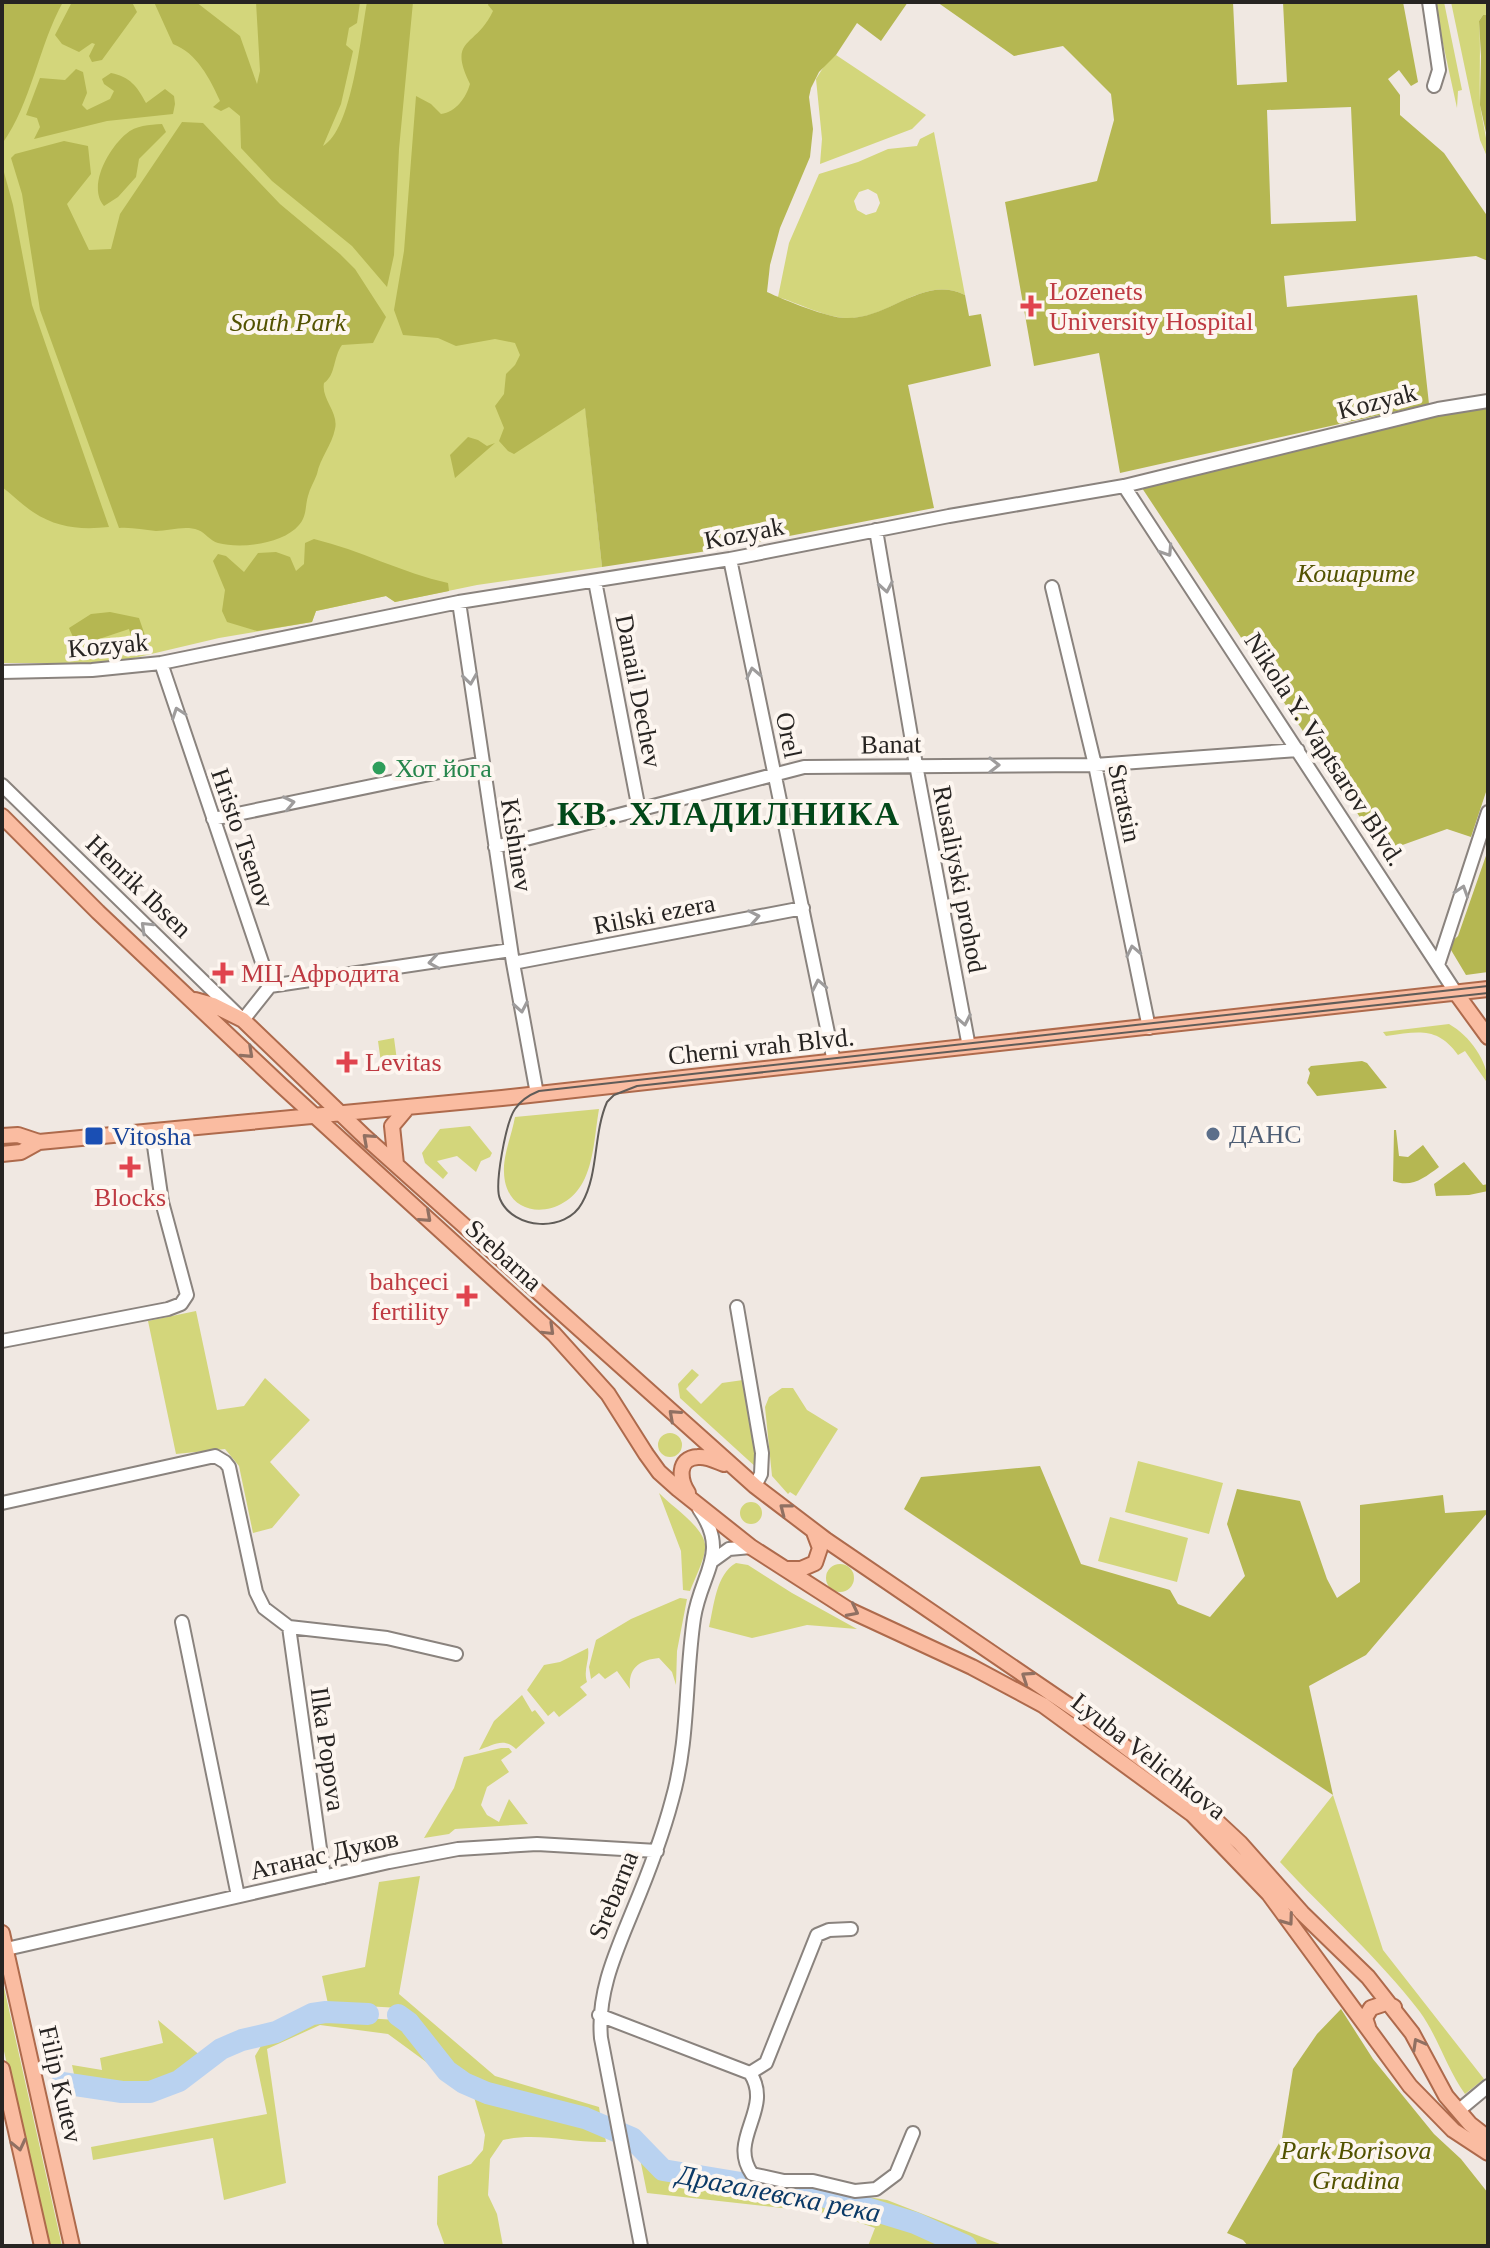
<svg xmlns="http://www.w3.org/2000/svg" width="1490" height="2248" viewBox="0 0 1490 2248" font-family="Georgia,serif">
  <rect width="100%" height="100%" fill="#f0e8e2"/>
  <path fill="#d3d67b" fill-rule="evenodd" d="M2 2H783L559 156 602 567 477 585 395 602 386 596 316 611 312 622 219 638 113 663H2Z
    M1434 2H1444L1462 90 1458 91 1457 108Z
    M1451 2H1488V15H1483L1479 21C1481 49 1479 76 1480 103 1482 122 1488 140 1488 159L1480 140Z
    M836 55 926 115 912 129 820 164 822 139 816 79 826 63Z
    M934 132 965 295C922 274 889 321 845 318 826 317 797 303 778 297L789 243 819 174 858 162 888 149 917 146 920 139ZM868 189 877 194 880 203 876 212 866 215 857 210 854 201 859 192Z
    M1449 1024C1470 1036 1488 1061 1488 1084L1465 1051 1458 1055C1437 1026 1418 1032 1386 1036L1383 1032Z
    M394 1038 398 1068 382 1070 378 1041Z
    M599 1109C595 1132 594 1162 583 1182 563 1220 505 1221 504 1172 503 1155 512 1134 515 1117Z
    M470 1126 492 1153 490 1157 481 1161 476 1172 457 1156 437 1161 448 1173 443 1179 425 1163 422 1153 440 1129Z
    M196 1311 217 1410 244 1406 265 1378 310 1420 270 1462 300 1495 272 1528 253 1533 239 1466 225 1449 176 1454 148 1321Z
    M692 1369 699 1375 686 1389 701 1404 722 1383 743 1380 758 1469 680 1398 678 1384Z
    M782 1388H793L807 1410 838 1429 796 1496 790 1492 788 1494 772 1476 765 1407 769 1397Z
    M658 1445a12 12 0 1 1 24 0a12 12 0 1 1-24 0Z
    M1138 1461 1223 1483 1209 1534 1125 1512Z
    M659 1493C672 1507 709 1530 705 1550 703 1563 695 1578 690 1591L683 1590 681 1551Z
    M740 1513a11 11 0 1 1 22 0a11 11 0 1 1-22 0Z
    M1110 1517 1188 1538 1177 1582 1098 1561Z
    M736 1563 748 1565 792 1593 857 1629 807 1625 752 1638 709 1627C714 1606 716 1574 736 1563Z
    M826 1578a14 14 0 1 1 28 0a14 14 0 1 1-28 0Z
    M680 1598 687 1599 677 1651 676 1685 672 1672 659 1658C639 1660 628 1668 630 1689L617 1671 605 1679 599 1673 591 1679 589 1667 596 1640 631 1619Z
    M588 1648C590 1661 583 1669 587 1682L580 1687 587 1695 559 1717 554 1711 548 1716 527 1690 544 1665 560 1662Z
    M522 1695 532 1712 535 1710 545 1723 516 1749C504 1737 493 1745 479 1750L494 1721Z
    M501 1748H509L512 1752 501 1760 509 1772 487 1787 481 1805 487 1815 499 1822 509 1799 528 1824 455 1829 449 1834 424 1838 454 1788 464 1757Z
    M1333 1795 1383 1950 1484 2079 1465 2094C1447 2069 1438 2037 1420 2012 1378 1957 1326 1912 1280 1862Z
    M420 1876 399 1994 495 2076 599 2107 601 2120 481 2084 454 2067 415 2018 400 2008 328 2004 322 1976 365 1967 379 1882Z
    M2 1983H3L62 2246H47L2 2042Z
    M334 2016 396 2020 411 2029 443 2072 467 2089 499 2102 604 2131 606 2142C571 2143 538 2132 503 2140L490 2159 488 2195 497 2214 503 2246H445L437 2224 438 2176 471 2164 483 2150 485 2135 474 2097 388 2034 320 2025 267 2049 286 2183 224 2200 213 2138 93 2160 91 2147 267 2114 255 2056 264 2041 317 2017Z
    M158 2020 202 2057C161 2098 127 2089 75 2079L72 2065 102 2070 100 2058 163 2043Z
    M635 2134 671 2166 887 2200 1005 2246H868L875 2228 835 2214 647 2193Z"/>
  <path fill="#b5b752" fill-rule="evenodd" d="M2 2H63C38 47 32 102 2 144Z
    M72 2H132L137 12 102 60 92 62 89 56 95 44 92 43 79 52 62 44 55 35Z
    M154 2H196L240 36 257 84 260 71 256 2H360L357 23 349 28 346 45 353 51 341 104 323 146C352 130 361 34 367 2H413L399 149 394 255 387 287 352 246 272 181 241 148 240 116 229 107 221 111 213 107 220 101C210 79 197 53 173 44Z
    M489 2H908L881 41 857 23 836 55 819 72 811 88 809 97 813 129 810 157 780 228 770 265 767 292C784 300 829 318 845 318 889 320 923 274 965 295L969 316 981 314 991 366 908 385 934 508 727 548 602 567 585 408 514 454 508 451 499 441 504 428 495 406 504 394 506 374 515 365 520 355 515 343 495 339 456 346 438 338 403 335 394 310 404 251 416 96 431 104 441 114C456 112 466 98 470 84 447 37 476 48 493 11L488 5Z
    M937 2H1233L1237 85 1287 82 1283 2H1403L1418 82 1411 86 1399 70 1388 79 1400 95V115L1444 153 1488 217V261L1476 256 1284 276 1287 307 1417 295 1429 404 1120 473 1099 353 1034 366 1005 202 1097 181 1114 120 1111 94 1063 46 1014 56ZM1351 107 1356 221 1271 224 1267 110Z
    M1483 15H1488V142L1480 105 1481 56 1479 21Z
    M76 69 83 72 87 93 82 105 87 110 110 99 114 91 104 84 102 79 111 73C130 77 137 86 146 103L165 89 174 96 175 104 173 114 107 121 34 139 40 127 37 118 26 115 40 78 65 80Z
    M182 122 203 123 280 204 340 254 355 269 386 317 373 343 342 345C333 357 336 375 324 383 321 399 339 412 335 429 332 445 320 458 317 474 314 482 310 488 308 496 305 506 307 516 299 525 283 544 241 549 218 543 210 541 206 533 198 530 185 525 169 531 156 531 143 530 132 527 119 528L40 310 22 194 11 158 15 154 64 141 88 146 91 174 67 204 89 250 111 249 120 214Z
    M162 124 166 132 139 159 136 177 118 197 104 206C87 186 109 148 126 134 136 125 149 125 162 124Z
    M2 165 13 205 32 305 109 527C81 530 57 528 33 512 22 505 13 495 2 487Z
    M1488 407V786L1471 837 1447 829 1383 852 1142 488 1438 414Z
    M468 437 478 440 487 446 495 443 455 478 450 455Z
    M314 539C360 550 402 573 448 583L449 591 395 602 386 596 316 611 312 622 257 631 227 622 222 611 225 590 213 561 218 554 226 556 244 572 258 553 276 552 290 557 296 571 304 564 305 543Z
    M110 612 139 618 151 653 137 656 129 629 93 641 73 637 69 628 91 614Z
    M1488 850V972L1466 975 1448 945 1458 936Z
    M1362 1061 1367 1063 1387 1088 1317 1096 1307 1083 1310 1073 1308 1069 1311 1066Z
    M1394 1130H1396L1399 1156 1408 1157 1423 1145 1439 1167C1424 1178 1412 1188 1393 1181Z
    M1464 1162 1483 1185 1488 1184V1191L1469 1195 1436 1196 1434 1184Z
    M1040 1466 1081 1564 1170 1590 1178 1604 1210 1617 1245 1576 1227 1524 1237 1489 1300 1501 1327 1579 1337 1598 1360 1582V1505L1443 1495 1445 1513 1488 1510V1512L1366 1655 1309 1686 1333 1795 904 1509 921 1477Z
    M1341 2009 1373 2059 1434 2134 1461 2159 1488 2193V2246H1248L1243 2240 1227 2233 1282 2138 1293 2069 1317 2034Z"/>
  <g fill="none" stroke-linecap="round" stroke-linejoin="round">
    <path stroke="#b9d2f0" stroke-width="22" d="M398 2015 409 2023 447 2071 464 2083 487 2093 585 2118 632 2138 663 2170 837 2199 915 2223 966 2246
      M62 2083 122 2092H150L179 2081 221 2049 242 2040 276 2032 312 2014 326 2012 368 2014"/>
    <g stroke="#8a837e" stroke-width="16">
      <path id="minor" d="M1429 2 1439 70 1434 86
        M1124 486 1456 993
        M876 530 916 765 969 1047
        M730 559 834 1062
        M595 581 639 810
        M1052 587 1095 765 1149 1028
        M459 602 513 963 537 1094
        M161 663 270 986
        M2 672 92 670 161 663 459 602 730 559 949 516 1124 486 1438 409 1488 401
        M2 785 243 1020 270 986
        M213 819 483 763
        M495 847 804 767 1095 765 1298 750
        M513 963 803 908
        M1438 965 1488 812
        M270 986 511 950
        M737 1307 762 1453 761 1474 755 1486
        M2 1341 168 1309 181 1304 187 1295 162 1202 152 1132
        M2 1503 215 1456 225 1462 229 1467 256 1592 264 1608 289 1627 387 1638 456 1654
        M711 1562 729 1549 751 1547
        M182 1622 238 1896
        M289 1627 324 1877
        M2 1950 389 1862 458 1849 537 1844 657 1851
        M599 2015 750 2073C774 2109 727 2139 752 2174L784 2181H813L855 2191 876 2189 896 2174 913 2133
        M750 2073 766 2063 817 1935 829 1930 851 1929
        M1458 2111 1488 2086
        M641 2246 601 2038C597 1992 616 1952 633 1910 648 1874 662 1838 672 1800 689 1741 685 1679 694 1618 701 1573 730 1553 699 1509"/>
    </g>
    <g stroke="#ae6a4c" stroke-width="18">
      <path id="major" d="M2 816 98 912 282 1086 554 1334 608 1394 646 1454 659 1472 678 1489 751 1547 849 1610 972 1667 1043 1705 1192 1814 1269 1894 1410 2086 1453 2130 1488 2153
        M1456 993 1488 1037
        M195 1000 213 1005 243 1020 365 1137 755 1486 826 1540 1080 1713 1184 1791 1240 1843 1302 1913 1368 1977 1412 2033 1446 2096 1470 2124 1488 2138
        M2 1136 18 1135 39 1142
        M2 1154 21 1152 39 1142 502 1098 1488 989
        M396 1164 392 1126 408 1107
        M688 1493C680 1481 676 1458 698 1457 707 1456 716 1461 724 1464
        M788 1569H801L815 1563 820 1548 814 1532
        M2 1933 72 2246
        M1368 2027 1365 2018 1371 2008 1386 2003 1394 2007
        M2 2069 42 2246"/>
    </g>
    <use href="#minor" stroke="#fff" stroke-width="12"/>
    <use href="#major" stroke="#fabca1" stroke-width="14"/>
    <path stroke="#605c58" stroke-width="2" d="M1488 986 539 1091C529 1095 521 1100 515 1109 506 1122 494 1185 500 1199 513 1230 566 1233 582 1203 599 1173 593 1134 607 1102L614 1095 637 1086 1488 993"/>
  </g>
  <defs><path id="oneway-chevron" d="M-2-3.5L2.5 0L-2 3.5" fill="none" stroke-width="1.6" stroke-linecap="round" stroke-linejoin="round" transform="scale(2)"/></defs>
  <g stroke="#9e9c9c">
    <use href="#oneway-chevron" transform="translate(1167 551) rotate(57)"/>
    <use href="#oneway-chevron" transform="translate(886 587) rotate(80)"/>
    <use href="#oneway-chevron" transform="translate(753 673) rotate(-102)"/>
    <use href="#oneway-chevron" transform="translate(470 679) rotate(82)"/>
    <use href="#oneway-chevron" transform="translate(178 713) rotate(-109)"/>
    <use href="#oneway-chevron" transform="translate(994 765)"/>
    <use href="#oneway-chevron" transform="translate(289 803) rotate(-12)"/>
    <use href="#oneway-chevron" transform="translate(1462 891) rotate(-72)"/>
    <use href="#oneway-chevron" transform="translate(754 917) rotate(-11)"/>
    <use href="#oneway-chevron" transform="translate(146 927) rotate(-136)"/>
    <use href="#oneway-chevron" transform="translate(1133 951) rotate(-102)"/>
    <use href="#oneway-chevron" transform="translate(434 962) rotate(171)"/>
    <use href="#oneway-chevron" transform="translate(819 985) rotate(-101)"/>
    <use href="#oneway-chevron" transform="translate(521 1007) rotate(80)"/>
    <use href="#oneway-chevron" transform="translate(964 1020) rotate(79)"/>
  </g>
  <g stroke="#907062">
    <use href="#oneway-chevron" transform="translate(248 1053) rotate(43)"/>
    <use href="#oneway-chevron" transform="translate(368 1139) rotate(-138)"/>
    <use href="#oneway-chevron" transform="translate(426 1217) rotate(42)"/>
    <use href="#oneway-chevron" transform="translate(549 1330) rotate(44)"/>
    <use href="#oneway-chevron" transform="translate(674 1415) rotate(-138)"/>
    <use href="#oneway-chevron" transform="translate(785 1509) rotate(-142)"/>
    <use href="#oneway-chevron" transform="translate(853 1611) rotate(27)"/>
    <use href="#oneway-chevron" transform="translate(1027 1677) rotate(-146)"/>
    <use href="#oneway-chevron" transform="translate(1288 1920) rotate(54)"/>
    <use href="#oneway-chevron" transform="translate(1418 2044) rotate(-119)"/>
    <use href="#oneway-chevron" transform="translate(19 2145) rotate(77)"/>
  </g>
  <g fill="#e0444e" stroke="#fdf6f0" stroke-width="3">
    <path d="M1027 294h8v8h8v8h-8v8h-8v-8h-8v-8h8z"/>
    <path d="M219 961h8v8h8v8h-8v8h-8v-8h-8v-8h8z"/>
    <path d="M343 1050h8v8h8v8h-8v8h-8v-8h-8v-8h8z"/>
    <path d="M126 1155h8v8h8v8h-8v8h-8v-8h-8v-8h8z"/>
    <path d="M463 1284h8v8h8v8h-8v8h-8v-8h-8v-8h8z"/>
  </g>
  <circle fill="#2e9e5b" stroke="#fdf6f0" stroke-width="3" cx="379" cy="768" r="8"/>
  <circle fill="#5c6f8a" stroke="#fdf6f0" stroke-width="3" cx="1213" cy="1134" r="8"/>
  <rect fill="#1a4fb4" stroke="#fdf6f0" stroke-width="3" x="84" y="1126" width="20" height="20" rx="4"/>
  <g text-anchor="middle" stroke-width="8" stroke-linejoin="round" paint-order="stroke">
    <g font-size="26" fill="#be3a42" stroke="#fdf6f0" text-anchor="start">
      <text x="1049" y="300">Lozenets<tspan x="1049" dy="30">University Hospital</tspan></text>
      <text x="241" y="982">МЦ Афродита</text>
      <text x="365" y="1071">Levitas</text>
      <text x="130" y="1206" text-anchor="middle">Blocks</text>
      <text x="449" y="1290" text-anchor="end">bahçeci<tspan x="449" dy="30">fertility</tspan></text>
    </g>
    <g font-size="26" font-style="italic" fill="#525200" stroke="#fdf6f0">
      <text x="288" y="331">South Park</text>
      <text x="1356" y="582">Кошарите</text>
      <text x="1356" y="2159">Park Borisova<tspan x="1356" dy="30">Gradina</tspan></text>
    </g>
    <g font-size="26" fill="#272422" stroke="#fdf6f0">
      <text transform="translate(1377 401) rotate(-14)" y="9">Kozyak</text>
      <text transform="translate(744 533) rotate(-11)" y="9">Kozyak</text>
      <text transform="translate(108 645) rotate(-5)" y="9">Kozyak</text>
      <text transform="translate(639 691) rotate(79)" y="9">Danail Dechev</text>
      <text transform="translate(789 735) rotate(78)" y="9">Orel</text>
      <text transform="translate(891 744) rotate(-1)" y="9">Banat</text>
      <text transform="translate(1325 749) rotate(57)" y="9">Nikola Y. Vaptsarov Blvd.</text>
      <text transform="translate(1125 803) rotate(78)" y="9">Stratsin</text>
      <text transform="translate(243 838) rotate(71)" y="9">Hristo Tsenov</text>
      <text transform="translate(517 845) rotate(81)" y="9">Kishinev</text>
      <text transform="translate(960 879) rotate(79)" y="9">Rusaliyski prohod</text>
      <text transform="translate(139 886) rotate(44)" y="9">Henrik Ibsen</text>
      <text transform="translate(654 914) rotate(-11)" y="9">Rilski ezera</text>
      <text transform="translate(761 1046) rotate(-6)" y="9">Cherni vrah Blvd.</text>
      <text transform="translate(504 1255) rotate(42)" y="9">Srebarna</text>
      <text transform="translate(328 1749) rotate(82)" y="9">Ilka Popova</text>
      <text transform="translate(1149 1756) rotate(38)" y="9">Lyuba Velichkova</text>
      <text transform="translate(324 1854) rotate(-13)" y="9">Атанас Дуков</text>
      <text transform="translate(613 1895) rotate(-68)" y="9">Srebarna</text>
      <text transform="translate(61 2084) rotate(77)" y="9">Filip Kutev</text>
    </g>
    <g font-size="26" fill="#27864d" stroke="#fdf6f0" text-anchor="start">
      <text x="395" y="777">Хот йога</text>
    </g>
    <g font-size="26" fill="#4e5e75" stroke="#fdf6f0" text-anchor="start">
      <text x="1229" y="1143">ДАНС</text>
    </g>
    <g font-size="26" fill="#164399" stroke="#fdf6f0" text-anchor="start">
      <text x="112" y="1145">Vitosha</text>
    </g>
    <g font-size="28" font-style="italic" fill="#0b3a67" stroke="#fdf6f0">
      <text transform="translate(779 2193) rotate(11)" y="10">Драгалевска река</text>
    </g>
    <g font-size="34" font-weight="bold" letter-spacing="2" fill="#024819" stroke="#fdf6f0">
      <text x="729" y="825">КВ. ХЛАДИЛНИКА</text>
    </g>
  </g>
  <rect width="1490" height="2248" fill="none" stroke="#272422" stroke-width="8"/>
</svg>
